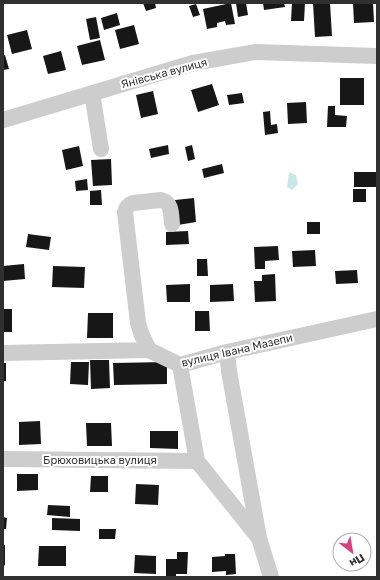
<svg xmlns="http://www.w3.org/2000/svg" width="380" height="580" viewBox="0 0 380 580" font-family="'Golos Text',sans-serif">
  <rect width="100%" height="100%" fill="#fff"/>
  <path fill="#cae7e8" d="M289 172 296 175 298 184 292 190 287 187Z"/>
  <path fill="#171717" d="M143 3H155L156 8 146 11Z
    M231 3 235 24 226 25 225 21 217 23V27L207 29 203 9Z
    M236 3H246L248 15 238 17Z
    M263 3H284L285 7 264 10Z
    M292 3H305L304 21H291Z
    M313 3H330L332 36 315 37Z
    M353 3H373L374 22 354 23Z
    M196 4 200 15 193 17 189 6Z
    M117 13 120 25 104 30 101 18Z
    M96 17 100 38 90 40 86 19Z
    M134 25 139 44 120 49 115 30Z
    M27 30 32 49 12 54 7 35Z
    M100 40 105 60 82 65 77 46Z
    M61 51 66 70 48 74 43 56Z
    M5 55 9 69 3 70V56Z
    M340 78H364V105H340Z
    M212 84 219 105 198 112 191 90Z
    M153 91 158 114 141 118 136 95Z
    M242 93 244 103 229 105 227 95Z
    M306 102 307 123 288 124 287 103Z
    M328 106H335V115L347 116 346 127H327Z
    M270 111 271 125 277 124 278 133 265 135 263 112Z
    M168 145 169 154 151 158 149 149Z
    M192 145 195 159 188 161 185 147Z
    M79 146 83 166 66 170 62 150Z
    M111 159 112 185 93 186 91 160Z
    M222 164 224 173 204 178 202 169Z
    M354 172H377V187H354Z
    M87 179 88 190 76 191 75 181Z
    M353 189H366V202H353Z
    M101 190 102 205H90V191Z
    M194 198 196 222 178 225 175 200Z
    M307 222H320V234H307Z
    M188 231 189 244 166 245V232Z
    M28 234 51 237 49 250 26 247Z
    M278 246 279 260 265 261V269H255L254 247Z
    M315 250 316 266 293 267 292 251Z
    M197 259H207L208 276H197Z
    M24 264 25 279 3 281V266Z
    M53 266 85 267 84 288 52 287Z
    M357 270 358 283 336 284 335 271Z
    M275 274 276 301 255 302 254 281H262V275Z
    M190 284V302H167L166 285Z
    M233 284 234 301 210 302V285Z
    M3 309H12V332H3Z
    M195 311H209L210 331H195Z
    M88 313H113V338H87Z
    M90 360H109L110 388 91 389Z
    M71 362H89L88 385 70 384Z
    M167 362V384L114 385 113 363Z
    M3 363H6V381H3Z
    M40 421 41 444 19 445V422Z
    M86 423H111L112 446H87Z
    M150 431H178V449L150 448Z
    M17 474H38V490L17 491Z
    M91 476H108V492H90Z
    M136 484 159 485 158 505 135 504Z
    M48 505 70 506V517L47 515Z
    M3 517 7 518 6 529H3Z
    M52 518 80 519V531L52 530Z
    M99 529H116L115 539H99Z
    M3 545H5V565L3 566Z
    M39 546H66V566H38Z
    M177 552H188L187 574H176V577H166V559H177Z
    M225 554H235L236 574 226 575V571L212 572V557L225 556Z
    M135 555 156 556V574L134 573Z"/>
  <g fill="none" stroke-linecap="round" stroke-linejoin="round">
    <path stroke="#cdcdcd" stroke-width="16" d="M92 93 101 149
      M3 120 193 63 256 52 377 56
      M149 350 141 333 138 323 125 212C126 207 128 205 133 203L161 200C172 202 171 214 172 224
      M227 352 229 371 259 538 271 577
      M3 353 149 350 180 365 227 352 377 319
      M180 365 197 461 258 537
      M3 459 197 461"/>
  </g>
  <g text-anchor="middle" stroke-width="4" stroke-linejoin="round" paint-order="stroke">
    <g font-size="11" fill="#303030" stroke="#fff">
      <text transform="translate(164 73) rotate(-15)" y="4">Янівська вулиця</text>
      <text transform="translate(237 350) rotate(-13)" y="4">вулиця Івана Мазепи</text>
      <text x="100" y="464">Брюховицька вулиця</text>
    </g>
  </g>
  <rect width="380" height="580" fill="none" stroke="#303030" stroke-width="8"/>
  <g transform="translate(352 552) rotate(149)"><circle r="19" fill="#ffffff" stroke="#acacac"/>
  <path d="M0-3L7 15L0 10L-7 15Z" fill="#d84180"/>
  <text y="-6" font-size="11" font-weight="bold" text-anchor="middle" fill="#303030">Пн</text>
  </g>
</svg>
